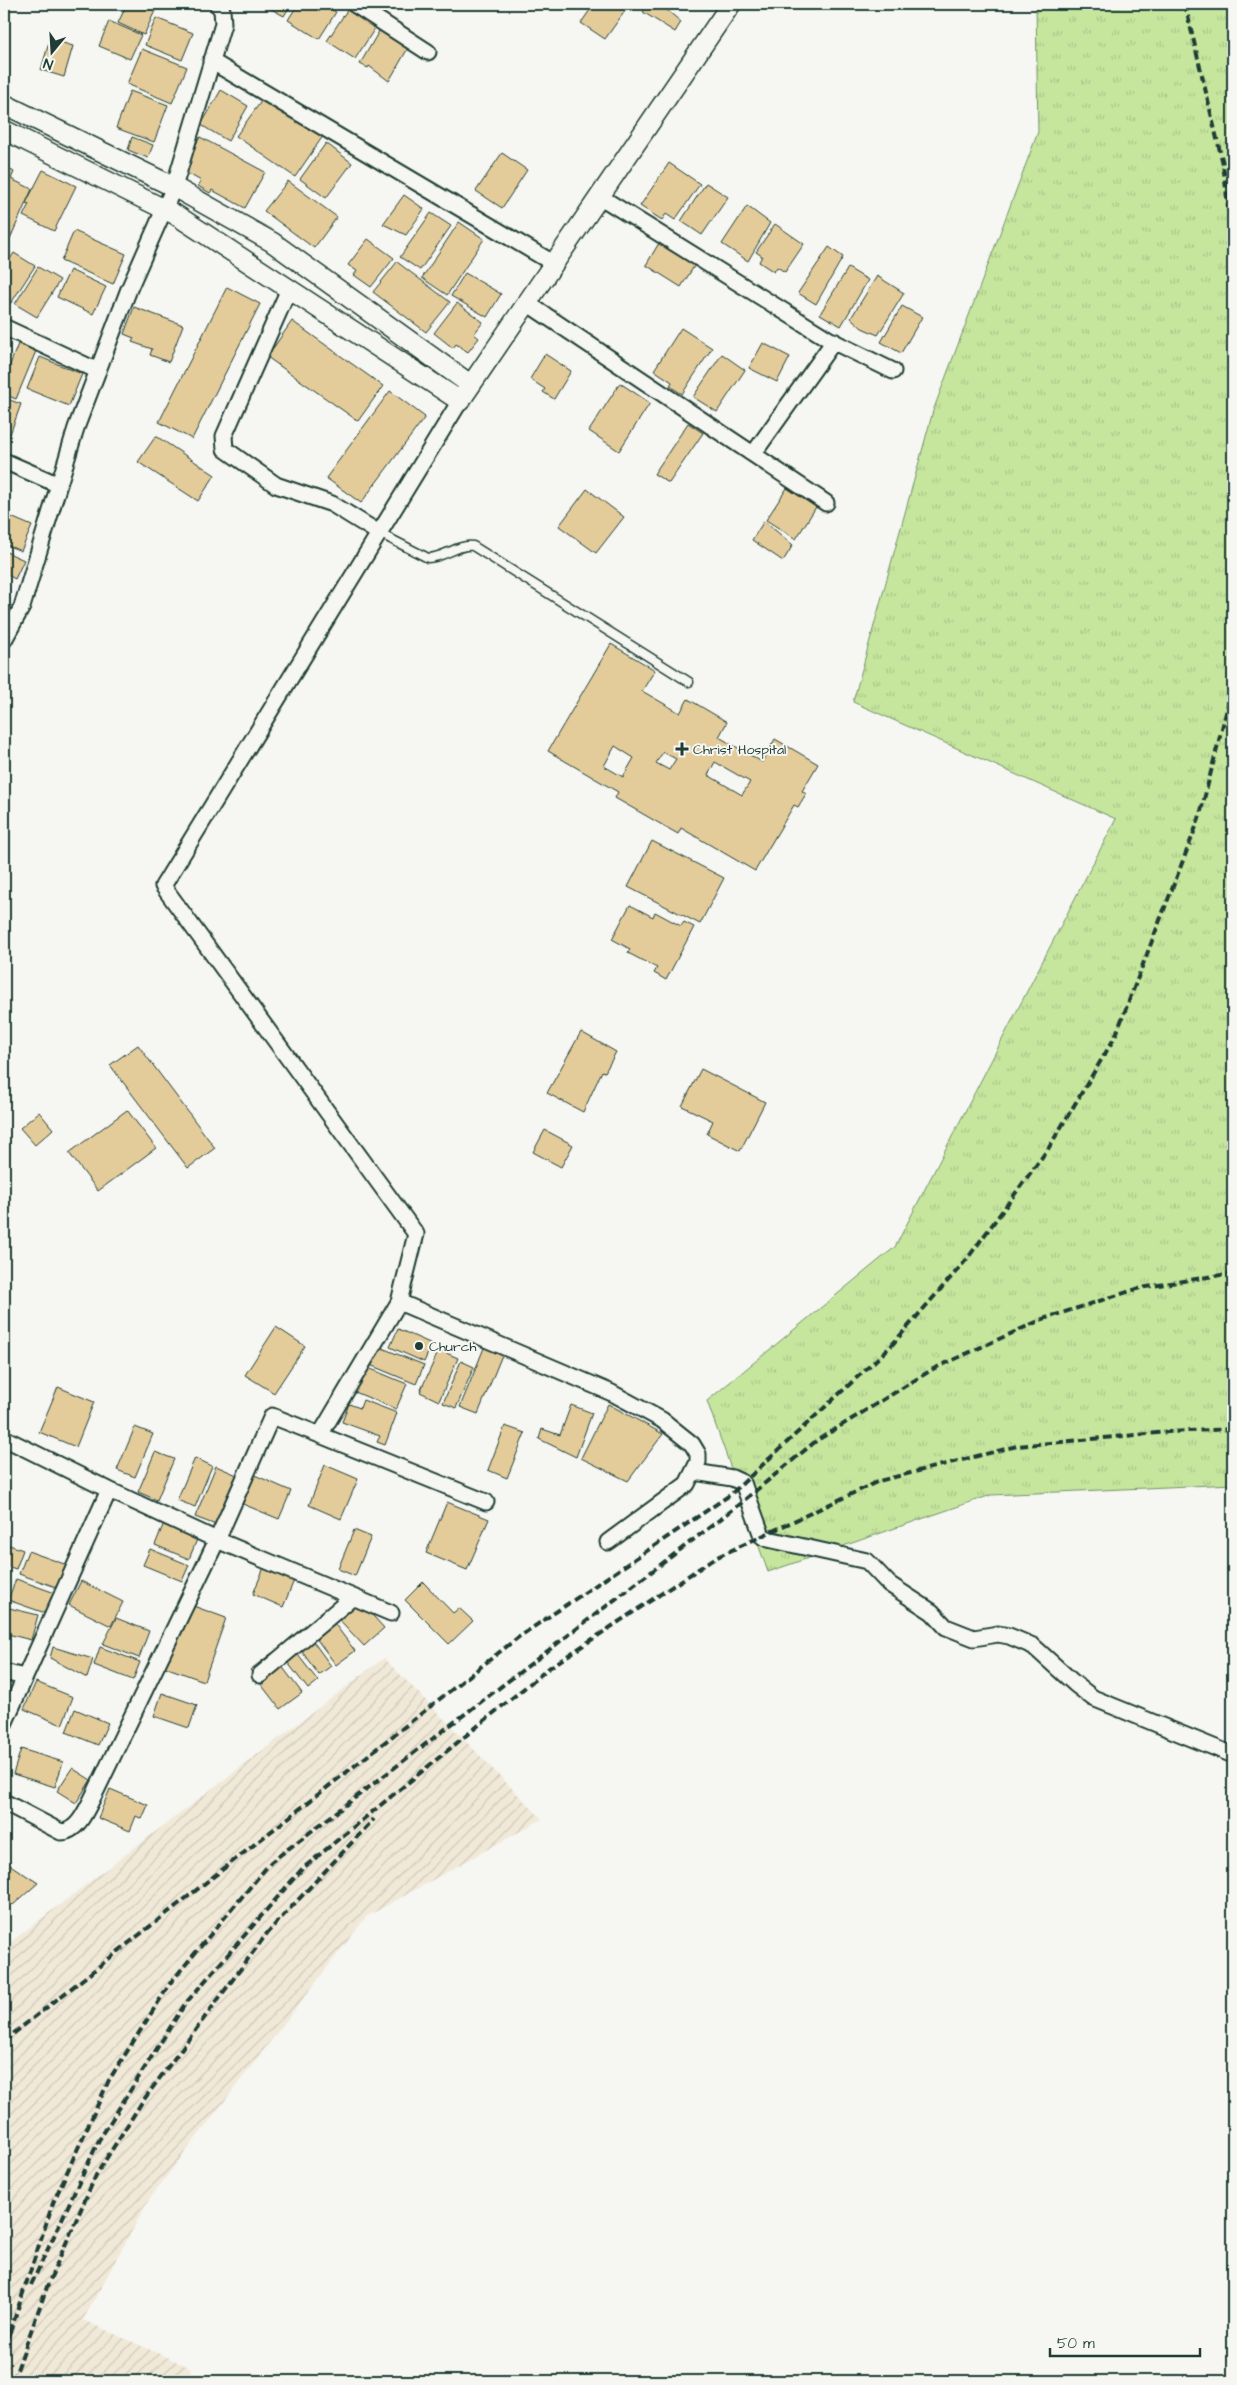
<svg xmlns="http://www.w3.org/2000/svg" width="1237" height="2385" viewBox="0 0 1237 2385" font-family="'Architects Daughter',sans-serif">
  <defs>
    <pattern id="industrial-furrows" width="10" height="10" patternUnits="userSpaceOnUse" patternTransform="scale(1.25)"><rect width="10" height="10" fill="#f1e9d8"/><path d="M-1 1l2-2M0 10L10 0M9 11l2-2" fill="none" stroke="#cec9ba"/></pattern>
    <pattern id="grass-tufts" width="24" height="20" patternUnits="userSpaceOnUse" patternTransform="scale(1.25)"><rect width="24" height="20" fill="#c6e69e"/><path d="M3 7l-1-3M5 7V3M7 7l1-3M15 17l-1-3M17 17v-4M19 17l1-3" fill="none" stroke="#aac689"/></pattern>
  </defs>
  <rect width="100%" height="100%" fill="#f6f6f2"/>
  <filter id="ink" filterUnits="userSpaceOnUse"><feTurbulence type="fractalNoise" baseFrequency=".02" numOctaves="2"/><feDisplacementMap in="SourceGraphic" scale="10" xChannelSelector="R" yChannelSelector="G"/><feConvolveMatrix kernelMatrix="1 2 1 2 8 2 1 2 1" color-interpolation-filters="sRGB"/></filter>
  <g filter="url(#ink)">
    <path fill="url(#industrial-furrows)" d="M384 1658 542 1819 366 1917 150 2198 83 2320 191 2368 187 2381H4V1947Z"/>
    <path fill="url(#grass-tufts)" stroke="#729269" d="M1036 4H1233V1484L991 1495 768 1572 707 1401 895 1247 1116 819 853 702 933 411 1038 132Z"/>
    <path fill="#e4cc9a" stroke="#1f3d34" fill-rule="evenodd" d="M127 4H158L144 35 118 23Z
      M262 4H291L284 16Z
      M298 4H322L336 12 319 39 288 20Z
      M351 4 379 22 355 59 327 41Z
      M539 4H551L548 9Z
      M594 4H614L625 11 605 39 581 23Z
      M650 4H660L681 22 675 32 643 12Z
      M156 18 193 33 182 60 145 45Z
      M109 21 141 35 130 59 99 46Z
      M382 26 411 43 389 81 369 66 368 68 360 64Z
      M50 39 73 46 64 77 41 70Z
      M142 49 187 67 172 103 127 84Z
      M221 90 248 106 228 141 201 125Z
      M130 91 168 105 154 142 116 128Z
      M265 96 323 136 295 177 236 136Z
      M132 137 153 145 148 158 128 150Z
      M200 137 265 172 245 208 212 190 210 193 198 186 201 181 182 170Z
      M326 143 352 163 326 198 300 179Z
      M502 153 527 170 502 208 476 191Z
      M669 163 700 184 675 220 666 214 662 220 640 206Z
      M4 166 14 172 11 179 32 189 5 250Z
      M43 170 76 186 54 231 23 216 29 204 26 203Z
      M288 181 337 217 314 248 264 211Z
      M706 183 728 197 702 235 681 221Z
      M404 195 424 209 406 235 383 224Z
      M747 206 770 223 748 261 722 244Z
      M431 213 451 226 420 270 400 257Z
      M459 222 484 239 447 295 422 278Z
      M775 224 804 244 785 272 777 267 774 272 759 262 762 256 756 252Z
      M74 231 126 254 113 284 61 261Z
      M662 238 698 260 681 287 646 265Z
      M368 239 394 258 371 287 354 275 357 271 348 265Z
      M829 247 843 257 816 304 798 293Z
      M14 253 35 266 11 303 4 298V268Z
      M397 262 450 302 426 332 373 292Z
      M38 267 60 280 37 317 15 304Z
      M848 268 868 280 841 326 820 314Z
      M70 270 106 287 93 314 57 297Z
      M465 273 501 294 487 317 451 296Z
      M877 276 904 293 878 335 862 328 851 318Z
      M227 287 260 304 192 439 159 422Z
      M457 303 483 322 474 334 479 338 468 352 456 344 453 348 434 333Z
      M902 306 922 317 901 353 881 342Z
      M134 307 183 325 169 362 150 355 152 349 132 342 134 338 124 334Z
      M292 321 383 386 358 421 267 357Z
      M681 328 712 348 682 394 670 386 672 382 654 370Z
      M763 343 790 357 777 382 749 368Z
      M18 344 36 351 16 399 4 394V374L6 375Z
      M545 354 571 371 554 399 543 392 545 389 530 379Z
      M722 354 745 370 717 412 693 397Z
      M40 357 82 374 69 406 27 389Z
      M620 383 650 403 619 451 589 431Z
      M390 391 425 417 361 503 326 478Z
      M4 398 21 404 5 448H4Z
      M688 423 703 433 669 483 654 474Z
      M156 436 215 475 198 501 138 462Z
      M787 488 816 507 796 539 766 520Z
      M587 489 624 517 596 553 559 526Z
      M4 514 32 526 21 551 4 544Z
      M764 521 793 545 783 561 752 540Z
      M4 551 24 560 15 579 4 573Z
      M611 644 655 670 642 691 680 713 688 699 727 722 719 737 762 762 775 739 818 764 802 791 806 794 798 807 794 805 755 871 681 828 678 834 615 798 618 792 548 751ZM615 746 634 758 623 777 604 766ZM663 752 676 759 669 770 656 763ZM715 762 750 782 742 795 708 775Z
      M652 841 724 878 700 924 628 887Z
      M630 905 653 917 655 912 681 926 684 922 694 927 666 980 654 973 657 968 628 953 630 949 612 939Z
      M581 1032 616 1052 605 1072 602 1071 583 1112 547 1093Z
      M138 1045 215 1148 188 1168 110 1065Z
      M701 1069 765 1102 740 1151 707 1134 713 1121 682 1106Z
      M127 1110 156 1148 98 1191 69 1153Z
      M39 1112 53 1129 35 1145 20 1128Z
      M545 1130 573 1145 561 1167 533 1152Z
      M276 1327 305 1346 274 1393 245 1375Z
      M398 1329 432 1344 424 1362 390 1347Z
      M486 1343 504 1350 478 1414 460 1407Z
      M377 1346 424 1365 416 1384 370 1365Z
      M439 1350 458 1358 439 1401 420 1392Z
      M461 1361 474 1367 456 1408 443 1403Z
      M366 1367 407 1384 396 1409 355 1392Z
      M58 1387 94 1402 76 1447 39 1432Z
      M363 1400 397 1413 385 1445 377 1442 380 1436 342 1422 349 1404 360 1408Z
      M608 1404 663 1434 628 1481 581 1458Z
      M571 1405 592 1413 576 1457 539 1439 542 1429 560 1435Z
      M505 1426 525 1433 507 1478 488 1470Z
      M135 1427 153 1434 135 1477 117 1470Z
      M155 1452 174 1459 157 1500 138 1492Z
      M195 1458 212 1466 195 1507 177 1500Z
      M325 1465 358 1479 341 1519 309 1505Z
      M216 1466 237 1475 216 1525 195 1517Z
      M250 1473 291 1491 279 1519 238 1502Z
      M447 1502 489 1519 467 1570 426 1553Z
      M164 1523 198 1537 189 1559 155 1545Z
      M354 1530 371 1537 355 1576 338 1569Z
      M4 1543 23 1550 16 1569 4 1565Z
      M150 1549 189 1565 182 1581 143 1565Z
      M28 1551 67 1565 59 1588 19 1574Z
      M265 1565 295 1578 283 1607 253 1594Z
      M16 1579 55 1593 48 1614 8 1600Z
      M81 1581 123 1602 111 1626 69 1605Z
      M423 1582 453 1613 459 1608 473 1621 449 1644 405 1600Z
      M356 1597 384 1628 364 1646 336 1616Z
      M188 1604 226 1618 204 1681 165 1667Z
      M5 1607 38 1615 31 1640 4 1633Z
      M325 1611 355 1651 336 1665 306 1625Z
      M116 1618 149 1631 139 1658 103 1644Z
      M304 1629 331 1666 319 1675 292 1638Z
      M288 1642 318 1681 308 1689 278 1650Z
      M53 1647 93 1659 87 1678 50 1658Z
      M100 1647 140 1662 133 1680 94 1665Z
      M272 1653 302 1693 280 1709 250 1670Z
      M36 1682 73 1697 62 1725 24 1709Z
      M162 1693 197 1705 189 1728 154 1716Z
      M75 1709 108 1723 98 1745 66 1732Z
      M21 1749 63 1762 55 1787 13 1774Z
      M72 1768 91 1780 76 1803 57 1791Z
      M110 1789 148 1805 142 1819 136 1816 130 1831 98 1818Z
      M4 1861 38 1883 13 1905 4 1900Z"/>
    <g fill="none" stroke-linecap="round" stroke-linejoin="round">
      <g stroke="#1f3d34" stroke-width="11">
        <path id="service" d="M379 533 428 558C444 558 457 544 473 546L689 682"/>
      </g>
      <g stroke="#1f3d34" stroke-width="19">
        <path id="minor" d="M354 4 428 52
          M211 61 553 263
          M599 196 830 340 893 371
          M289 289 224 436 225 449 276 485 332 504 379 533
          M527 303 826 503
          M4 327 98 371
          M754 453 834 341
          M4 461 59 485
          M4 640 22 607 76 428 129 289 174 187 223 24 222 10 217 4
          M399 1302 612 1393 662 1420 692 1444 698 1454V1462L687 1484 608 1542
          M320 1435 486 1502
          M4 1438 109 1490
          M695 1472 732 1478 743 1483 762 1536 768 1539 867 1561 889 1584 932 1612 946 1627 974 1638 998 1634 1009 1636 1033 1646 1075 1684 1093 1698 1233 1755
          M4 1672 24 1677
          M260 1675 353 1597
          M4 1724 109 1490 217 1540 272 1416 320 1435 399 1302 416 1234 163 886 460 401
          M4 1802 61 1832C79 1832 88 1806 96 1791L217 1540 391 1613"/>
      </g>
      <g stroke="#1f3d34" stroke-width="22">
        <path id="tertiary" d="M4 104 174 187 272 242 471 385
          M4 130 176 215 460 401 731 4"/>
      </g>
      <use href="#service" stroke="#f6f6f2" stroke-width="8"/>
      <use href="#minor" stroke="#f6f6f2" stroke-width="15"/>
      <use href="#tertiary" stroke="#f6f6f2" stroke-width="19"/>
      <path stroke="#1f3d34" stroke-width="4" stroke-dasharray="8 4" stroke-linecap="butt" d="M1185 4 1223 164 1233 247
        M4 2041 520 1636 730 1495 891 1346 967 1259 1048 1149 1115 1037 1199 819 1233 685
        M31 2285 99 2140 185 2004 302 1869 549 1668 715 1558 879 1481 1017 1446 1168 1432 1233 1429
        M10 2332 53 2203 109 2080 171 1982 271 1862 731 1511 816 1441 933 1369 1043 1319 1140 1288 1233 1273
        M4 2349 12 2325
        M13 2381 48 2284 96 2175 142 2102 268 1932 374 1819"/>
    </g>
  </g>
  <g fill="#1f3d34" stroke="#f6f6f2" stroke-width="2">
    <path d="M679.5 741.5h5v5h5v5h-5v5h-5v-5h-5v-5h5z"/>
    <circle cx="419" cy="1346" r="5"/>
  </g>
  <g text-anchor="middle" stroke-width="4" stroke-linejoin="round" paint-order="stroke">
    <g font-size="14" fill="#1f3d34" stroke="#f6f6f2" text-anchor="start">
      <text x="693" y="754">Christ Hospital</text>
      <text x="429" y="1351">Church</text>
    </g>
  </g>
  <rect width="1237" height="2385" fill="none" stroke="#f6f6f2" stroke-width="20"/>
  <rect x="10" y="10" width="1217" height="2365" fill="none" stroke="#1f3d34" stroke-width="2" filter="url(#ink)"/>
  <g transform="translate(52 52) rotate(198)" stroke="#f6f6f2" stroke-width="4" paint-order="stroke">
  <path d="M0-4L9 19L0 12L-9 19Z" fill="#1f3d34"/>
  <text y="-8" font-size="14" font-weight="bold" text-anchor="middle" fill="#1f3d34">N</text>
  </g>
  <path d="M1050 2348v8h150v-8" fill="none" stroke="#1f3d34" stroke-width="2.5"/>
  <text x="1057" y="2348" font-size="15" fill="#1f3d34" stroke="#f6f6f2" stroke-width="4" paint-order="stroke">50 m</text>
</svg>
